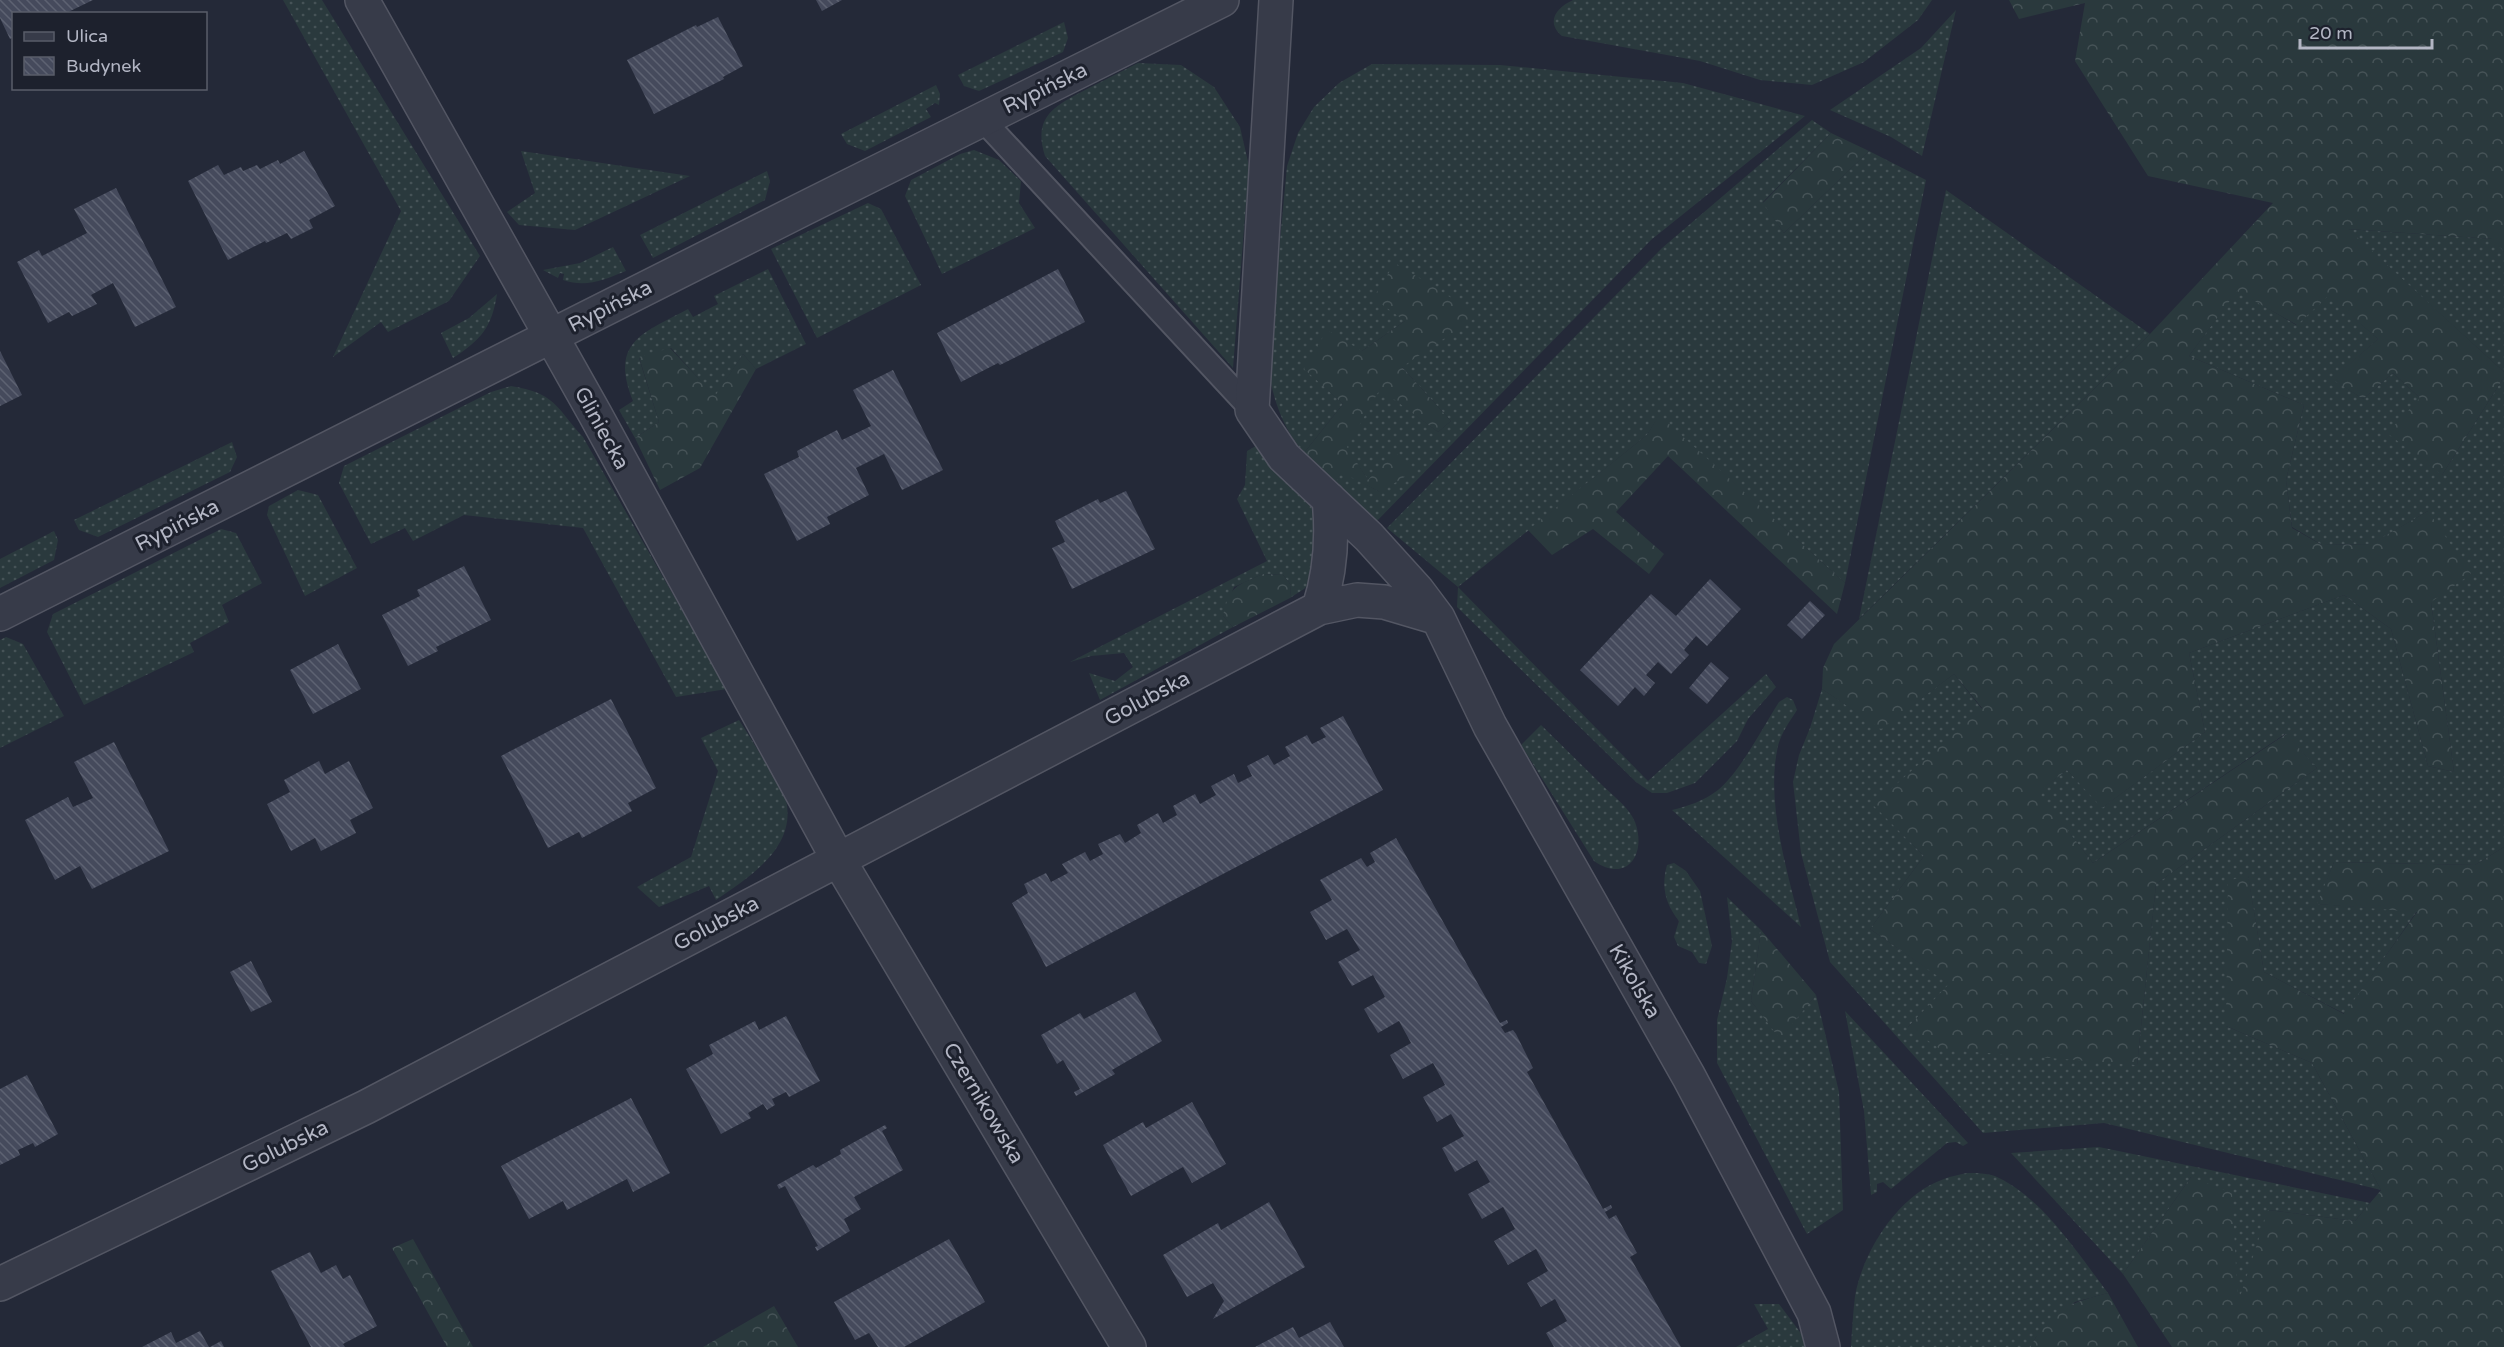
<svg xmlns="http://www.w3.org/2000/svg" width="2504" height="1347" viewBox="0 0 2504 1347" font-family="'Varela Round',sans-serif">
  <defs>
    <pattern id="grass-dots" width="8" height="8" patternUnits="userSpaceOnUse" patternTransform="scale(1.5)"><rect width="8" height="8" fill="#2a393d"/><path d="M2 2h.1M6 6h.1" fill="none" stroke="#465357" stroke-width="1.8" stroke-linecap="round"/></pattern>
    <pattern id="forest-crowns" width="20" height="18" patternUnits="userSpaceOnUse" patternTransform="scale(1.5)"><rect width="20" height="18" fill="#2a393d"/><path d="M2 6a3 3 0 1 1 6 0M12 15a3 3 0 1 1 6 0" fill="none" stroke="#465357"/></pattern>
    <pattern id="building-back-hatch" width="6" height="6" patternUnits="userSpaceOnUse" patternTransform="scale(1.5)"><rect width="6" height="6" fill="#454a5c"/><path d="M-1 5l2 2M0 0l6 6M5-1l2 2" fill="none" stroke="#5d6272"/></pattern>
  </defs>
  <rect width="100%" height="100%" fill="#242938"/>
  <path fill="url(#grass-dots)" d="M283 0H322L480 256 449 301 388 332 381 322 333 357 401 211Z
    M1573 0H1932L1918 20 1864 62 1812 85 1760 80 1700 61 1562 36C1545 22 1557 7 1573 0Z
    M1956 10 1922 156 1891 137 1830 110 1921 48Z
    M1064 22 1068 38 1063 52 979 91 964 86 958 75Z
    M1138 63 1181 65 1214 87 1240 127 1249 166 1233 368 1045 156C1032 116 1056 105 1087 89 1104 80 1121 72 1138 63Z
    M1372 64 1500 65 1683 83 1805 116 1651 240 1374 524 1333 489 1341 471 1380 492 1368 480 1346 447 1380 388 1438 432 1451 421 1402 367 1405 321 1362 351 1305 369 1343 404 1304 453C1282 427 1274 401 1268 369L1287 166 1298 133 1314 107 1339 83Z
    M936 85 940 94 939 105 935 103 926 109 931 117 865 151 847 144 841 134Z
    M1812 120 1831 133 1763 202 1784 233 1869 151 1926 180 1845 583 1659 416 1647 435 1458 587 1648 781 1766 674 1776 687 1748 719 1737 741 1695 783 1667 793H1652L1636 782 1457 607 1458 587 1387 528 1662 248Z
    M974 150 999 160 1021 181 1019 203 1035 228 942 274 905 196 911 180 960 154Z
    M521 151 690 176 575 230 519 225 507 212 535 193Z
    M767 171 770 181 765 200 653 258 640 235Z
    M1946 190 2150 334 1859 619Z
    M868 203 881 209 921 285 817 338 771 249Z
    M2347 229 2494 239 2504 252V372Z
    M613 247 626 271C604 280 586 288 563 280L564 274 560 273 558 278 543 270 580 263Z
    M768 269 806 344 756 369 743 354 715 397 671 348 639 358 659 422 635 438 619 410 633 401C609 342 643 333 688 309L693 317 718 304 714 296Z
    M2237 290 2296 325 2328 295 2378 339 2333 379 2363 399 2393 373 2420 398 2442 475 2504 377V847L2475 865 2334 862 2318 904 2417 911 2345 1014 2264 972 2248 876 2226 1026 2312 1063 2381 1190 2104 1123 1983 1133 1830 962 1801 853 1793 782 1799 755 1810 728 1822 689 1881 728 1954 674 1982 709 1874 805 1924 856 1870 929 1950 984 1908 1027 2137 1065 2156 884 2317 768 2285 734 2093 863 2037 792 2067 770 2103 807 2205 732 2189 653 2344 595 2391 629 2428 766 2454 772 2431 602 2428 511 2372 544 2322 545 2292 527 2286 480 2304 405 2189 356Z
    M497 294C492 327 481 340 453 358L441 333 469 318Z
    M511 386C555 393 555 406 583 437L727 689 676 697 583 528 464 515 413 541 405 528 371 544 339 483 344 466 491 392Z
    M232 442 237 457 230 472 98 537 79 530 74 520Z
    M1256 446 1304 496 1316 514 1317 576 1304 589 1290 598 1291 585 1283 575 1263 574 1234 587 1223 616 1233 627 1100 700 1089 673 1115 681 1133 667 1124 653 1091 656 1070 662 1267 561 1237 499 1245 485 1247 451Z
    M298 490 318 495 357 568 305 596 267 515 269 506Z
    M221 529 236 533 262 583 222 605 229 622 190 643 194 652 84 705 47 632 53 614Z
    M54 531 58 540 54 560 0 588V559Z
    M6 637 23 644 64 716 0 748V640Z
    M1787 697 1793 700 1797 710C1790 721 1781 733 1778 746 1765 802 1788 873 1801 927L1672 810C1688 806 1704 801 1718 790 1740 772 1763 727 1779 702Z
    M739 720C751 738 762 757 773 776 777 783 784 792 786 800 797 848 749 877 716 900L709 886 659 907 637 887 691 857 718 771 701 738Z
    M1541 725C1561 745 1581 764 1601 784 1612 795 1629 807 1635 822 1647 854 1627 884 1594 861L1521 745Z
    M1674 863 1686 871 1700 891 1712 946 1706 964 1699 963 1692 952 1678 946 1674 937 1679 921C1665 903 1661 887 1667 865Z
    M1727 897 1761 930 1751 1001 1780 1038 1816 995 1839 1092 1843 1210 1807 1234 1717 1063V1020L1727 978 1732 941Z
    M1845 1011 1968 1143 1963 1146 1956 1142 1947 1143 1891 1189 1883 1182 1877 1184V1192L1871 1195 1864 1111Z
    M2099 1147 2370 1203 2355 1221 2269 1210 2238 1305 2191 1177 2123 1274 2011 1153Z
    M1967 1173C1977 1173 1990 1173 1999 1178 2043 1199 2079 1255 2108 1293L2075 1302 2036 1337 2031 1347H1851C1852 1330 1853 1313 1855 1296 1863 1251 1899 1194 1944 1179 1951 1176 1959 1175 1967 1173Z
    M1754 1304H1779L1806 1340 1807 1347H1736L1768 1329Z"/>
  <path fill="url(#forest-crowns)" d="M2009 0H2504V252L2493 239 2348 229 2504 372V377L2442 475 2387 433 2420 398 2393 373 2363 399 2332 379 2378 339 2328 296 2297 325 2237 291 2189 356 2304 405 2286 480 2292 528 2322 545 2371 544 2428 511 2471 574 2431 602 2454 772 2428 766 2391 629 2344 595 2189 653 2205 732 2102 808 2067 770 2038 792 2093 863 2286 734 2317 768 2156 884 2137 1065 1940 1049 1908 1027 1949 984 1870 929 1924 856 1873 805 1982 708 1954 674 1881 729 1822 689 1823 668 1834 644 2150 334 2273 203 2148 176 2075 61 2085 3 2019 19Z
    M1831 133 1869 151 1784 233 1763 203Z
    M1395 263 1479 315 1402 367 1451 421 1438 432 1380 389 1347 447 1368 480 1394 450 1411 473 1380 492 1341 472 1333 489 1304 453 1343 404 1304 369 1327 330 1362 351 1405 321 1373 298Z
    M670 348 715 396 743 354 756 369 700 468 660 490 635 438 659 422 639 357Z
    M1659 415 1845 583 1837 614 1668 456 1616 512 1664 554 1649 574 1593 529 1552 555 1528 530 1647 435Z
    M1263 574 1283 575 1291 585 1290 598 1233 627 1223 616C1230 585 1236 586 1263 574Z
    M2504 847V1347H2172L2123 1274 2191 1177 2232 1193 2238 1303 2268 1210 2355 1221 2381 1190 2312 1063 2226 1026 2228 881 2248 875 2264 972 2344 1014 2417 912 2317 904 2334 862 2475 865Z
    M1761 930 1816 995 1780 1039 1751 1001Z
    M413 1239 473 1347H447L392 1248Z
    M2108 1293 2138 1347H2031C2048 1309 2071 1303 2108 1293Z
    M774 1306 798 1347H703Z"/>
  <path fill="url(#building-back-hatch)" d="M0 0H93L64 14H14V37L10 39 0 18Z
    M816 0H842L822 11Z
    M718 17 743 66 723 77 724 79 654 114 627 60 696 25 697 27Z
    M304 151 335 206 309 220 313 228 291 239 287 233 266 243 265 241 228 260 188 181 218 165 224 175 241 167 243 171 257 165 260 169 278 160 280 164Z
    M116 188 176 307 135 327 113 283 91 295 97 304 72 316 69 312 48 323 17 262 39 250 42 256 87 233 74 209Z
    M1058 269 1085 322 1000 365 998 363 961 382 937 333Z
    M0 351 22 395 0 406Z
    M893 370 943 470 902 490 884 454 856 468 869 495 827 517 830 524 797 541 764 474 799 457 797 451 837 430 842 440 871 426 853 390Z
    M1126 491 1155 549 1072 589 1052 548 1065 542 1055 521 1098 499 1100 503Z
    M464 566 491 620 436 647 438 651 408 666 382 615 420 596 417 590Z
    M1710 579 1741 609 1707 646 1696 636 1684 650 1689 655 1671 674 1658 662 1646 675 1655 683 1644 696 1635 687 1618 706 1580 670 1651 594 1676 616Z
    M1810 601 1825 615 1802 639 1787 625Z
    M338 644 361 689 313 714 290 670Z
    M1711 662 1729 678 1707 704 1689 688Z
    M611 699 656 788 628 803 632 811 582 838 579 832 548 848 501 756Z
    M1343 716 1383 790 1046 967 1012 903 1028 893 1024 884 1046 873 1051 882 1068 873 1062 864 1085 852 1090 861 1103 854 1098 844 1120 834 1125 843 1141 833 1137 825 1158 813 1163 823 1177 815 1173 806 1195 794 1200 804 1216 795 1211 786 1234 774 1238 783 1252 776 1247 766 1268 755 1274 765 1290 756 1285 747 1307 735 1312 744 1326 737 1320 728Z
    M114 742 169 851 92 889 80 866 55 880 25 820 68 797 73 807 93 798 74 762Z
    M319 761 325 774 349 761 373 808 350 820 356 833 321 851 315 838 291 851 267 804 290 792 284 780Z
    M1396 838 1500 1023 1507 1020 1508 1023 1501 1027 1505 1033 1513 1030 1516 1034 1533 1068 1527 1072 1603 1209 1611 1205 1612 1208 1605 1212 1609 1219 1616 1215 1637 1253 1630 1257 1681 1347H1554L1546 1333 1567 1321 1555 1299 1541 1307 1527 1283 1548 1271 1536 1249 1508 1265 1494 1241 1515 1229 1503 1207 1482 1219 1468 1194 1490 1182 1477 1160 1455 1172 1442 1148 1464 1136 1451 1114 1437 1122 1423 1097 1445 1085 1433 1063 1403 1079 1390 1055 1411 1043 1399 1021 1378 1033 1364 1009 1385 997 1373 975 1352 986 1338 962 1360 950 1347 929 1326 940 1310 912 1332 900 1320 880 1361 858 1367 867 1375 862 1370 853Z
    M251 961 272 1002 251 1012 230 972Z
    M1135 992 1162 1041 1112 1070 1115 1074 1076 1096 1074 1092 1080 1089 1063 1060 1057 1064 1041 1035 1080 1013 1084 1019Z
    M786 1016 820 1081 789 1097 786 1092 772 1099 775 1105 767 1110 763 1104 748 1113 751 1118 721 1134 686 1069 713 1054 709 1045 755 1021 759 1030Z
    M27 1075 58 1134 35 1147 33 1143 18 1150 20 1155 0 1165V1089Z
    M631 1098 670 1173 633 1192 627 1179 567 1210 563 1201 529 1219 501 1166Z
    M1192 1102 1226 1164 1192 1183 1183 1167 1131 1196 1103 1145 1143 1122 1146 1128Z
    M885 1125 887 1128 882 1131 903 1170 854 1197 861 1209 844 1219 850 1231 817 1251 815 1247 818 1246 785 1186 779 1189 777 1185 813 1165 816 1168 841 1154 840 1150Z
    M1269 1202 1305 1267 1213 1319 1224 1301 1213 1283 1187 1297 1163 1255 1218 1223 1221 1230Z
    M949 1239 985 1302 904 1347H878L869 1333 855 1340 834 1302Z
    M310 1252 321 1273 336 1265 343 1279 350 1275 377 1326 343 1344 345 1347H311L271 1271Z
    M1330 1322 1344 1347H1255L1293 1327 1299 1338Z
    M200 1331 209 1347H142L171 1332 176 1343Z
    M221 1341 224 1347H210Z"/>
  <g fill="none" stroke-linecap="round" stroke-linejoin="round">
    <g stroke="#535663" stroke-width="26">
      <path id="service" d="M982 119 1252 410"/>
    </g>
    <g stroke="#535663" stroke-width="36">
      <path id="minor" d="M362 0 595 414 838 859 1129 1347
        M1276 0 1252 410 1284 457 1369 537 1417 590 1438 618 1490 726 1689 1077 1814 1313 1823 1347
        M1319 608C1331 571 1333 537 1329 499
        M0 614 801 210 1222 0
        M0 1284 366 1107 1319 608 1357 600 1384 602 1438 618"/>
    </g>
    <use href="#service" stroke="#373b49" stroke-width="22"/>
    <use href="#minor" stroke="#373b49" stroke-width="33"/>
  </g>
  <g text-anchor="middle" stroke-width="6" stroke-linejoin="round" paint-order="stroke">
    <g font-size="21" fill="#b3b6c4" stroke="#1d212d">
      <text transform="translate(1045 88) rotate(-26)" y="7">Rypińska</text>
      <text transform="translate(610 306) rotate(-27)" y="7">Rypińska</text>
      <text transform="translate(602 428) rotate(61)" y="7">Gliniecka</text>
      <text transform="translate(177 525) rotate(-27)" y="7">Rypińska</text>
      <text transform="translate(1147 698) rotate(-28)" y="7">Golubska</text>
      <text transform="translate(716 923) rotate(-28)" y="7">Golubska</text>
      <text transform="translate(1635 981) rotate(60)" y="7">Kikolska</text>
      <text transform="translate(984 1103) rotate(59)" y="7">Czernikowska</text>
      <text transform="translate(285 1146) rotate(-26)" y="7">Golubska</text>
    </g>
  </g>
  <rect x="12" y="12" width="195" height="78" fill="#1d212d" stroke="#595d69" stroke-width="1.5"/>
  <rect x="24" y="32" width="30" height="9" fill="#373b49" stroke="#595d69" stroke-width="1.5"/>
  <text x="66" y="42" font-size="18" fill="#b3b6c4">Ulica</text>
  <rect x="24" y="57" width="30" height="18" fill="url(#building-back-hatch)" stroke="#595d69" stroke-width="1.5"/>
  <text x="66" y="72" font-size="18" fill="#b3b6c4">Budynek</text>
  <path d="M2300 39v9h132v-9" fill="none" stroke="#b3b6c4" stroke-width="3"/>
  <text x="2309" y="39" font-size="18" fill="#b3b6c4" stroke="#1d212d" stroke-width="4.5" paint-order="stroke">20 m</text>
</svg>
